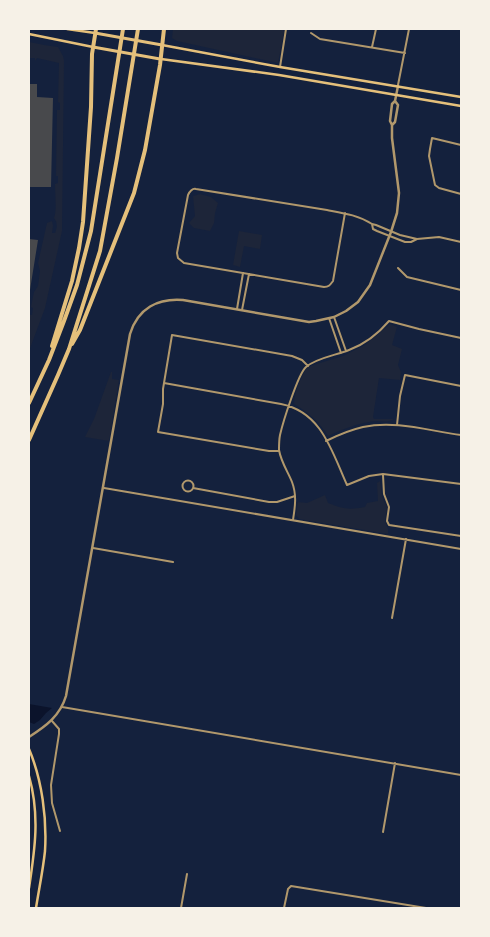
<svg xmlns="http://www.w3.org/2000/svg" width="490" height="937" viewBox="0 0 490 937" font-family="'Space Grotesk',sans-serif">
  <rect width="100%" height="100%" fill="#14213d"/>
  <path fill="#1d2539" d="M173 29H283L284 32 278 63 177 41 172 38Z
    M29 42 44 45 58 47 63 56 64 61 62 231 45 308 29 351V322L30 315H32L33 308 31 307 34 292 38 286 40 271 38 263 47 223 52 221 53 226 52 233H55C57 228 58 223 54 218 57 212 55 192 55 184L58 183V176H56L57 110H60V103L58 102 59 63 37 58 35 61V58H29Z
    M200 194 211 197 218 203 215 213 214 223 210 231 194 228 189 223 195 216 193 196Z
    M239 231 262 235 260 249 244 246 240 267 233 265Z
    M390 324 397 327 392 345 402 349 398 365 401 372 400 380 379 378 373 417 374 419H394C388 423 382 421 375 421 358 423 343 429 328 436 319 421 309 413 294 404 294 392 301 378 307 367L343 356 365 345Z
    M111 372H112V379L119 380 109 441 85 437 94 419Z
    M380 481 382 497 387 507 385 521 388 529V534L299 519 296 515 298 502 307 503 325 495 328 503C343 509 349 510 365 507L367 503 378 501 377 483Z
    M29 795C32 816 33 837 29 858Z"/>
  <path fill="#0b132b" d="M29 704 52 708 46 713 40 720 34 724 29 722Z"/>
  <path fill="#48494c" d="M29 84H37V97L53 98 51 187H29Z
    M29 239 38 240 30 290H29Z"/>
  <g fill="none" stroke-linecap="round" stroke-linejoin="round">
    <path stroke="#b1986c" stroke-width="2" d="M311 33 320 39 405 53
      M372 47 376 29
      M280 67 286 29
      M398 85 409 29
      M461 145 432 138 430 149 429 156 435 185 439 188 461 194
      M345 213 333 281C330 285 329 287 324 287L184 263 178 258 177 253 188 195C190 191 192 188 196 189L327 210C343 213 358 215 372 224
      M417 239 400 235 376 225 372 224 373 229 377 231 405 242H411L417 239 439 237 461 242
      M398 268 407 277 461 290
      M237 309 243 273
      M242 310 249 274
      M334 317 346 351
      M329 318 341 353
      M164 383 281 404C322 412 332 452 347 485L369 476 383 474 461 484
      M397 425 400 396 405 375 461 386
      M326 441C338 435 350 430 363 427 396 420 429 431 461 435
      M279 451H269L158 432 163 404V389L172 335 292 356 302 360 308 366
      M383 475 384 494 389 507 387 521 389 525 461 536
      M182.5 486a5.5 5.5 0 1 1 11 0a5.5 5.5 0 1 1-11 0Z
      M104 488 461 549
      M193 488 269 502H277L295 496
      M293 520C295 507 297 495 292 482 288 472 281 462 279 450 279 445 279 440 280 435 283 422 298 374 306 367 316 358 337 355 349 350 365 344 378 334 389 321L419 329 461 338
      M93 548 173 562
      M392 618 406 539
      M62 707 461 775
      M52 721 59 729V734L51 785 52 803 60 831
      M383 832 395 763
      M181 908 187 874
      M284 908 288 889 291 886 426 908"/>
    <path stroke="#b1986c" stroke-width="2.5" d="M392 125 395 122 398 105 395 101
      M29 737C46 726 60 716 66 696L130 334C138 308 158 298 183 300L309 322 316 321 334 317 346 311 358 302 370 285 391 232 397 213 399 193 392 138V125L390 121 392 104 395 101 398 86"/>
    <path stroke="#e5c07b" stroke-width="2.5" d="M67 29 95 33
      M29 34 93 47
      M162 45 280 67 461 97
      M161 59 279 75 461 106
      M29 749C42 780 47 818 45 851 43 870 39 889 36 908
      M29 776C40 815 35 849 29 888"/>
    <path stroke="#e5c07b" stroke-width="3" d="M95 33 162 45
      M93 47 160 59"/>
    <path stroke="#e5c07b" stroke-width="4" d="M72 344 80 330 134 193 145 150 160 65 164 29
      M52 346 72 281 79 248 83 222 91 107 92 54 96 29
      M29 403 49 360 64 321 77 285 91 231 123 29
      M29 440 58 375 69 349 100 251 117 158 138 29"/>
  </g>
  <rect width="490" height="937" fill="none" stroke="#f6f1e7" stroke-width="60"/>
</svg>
